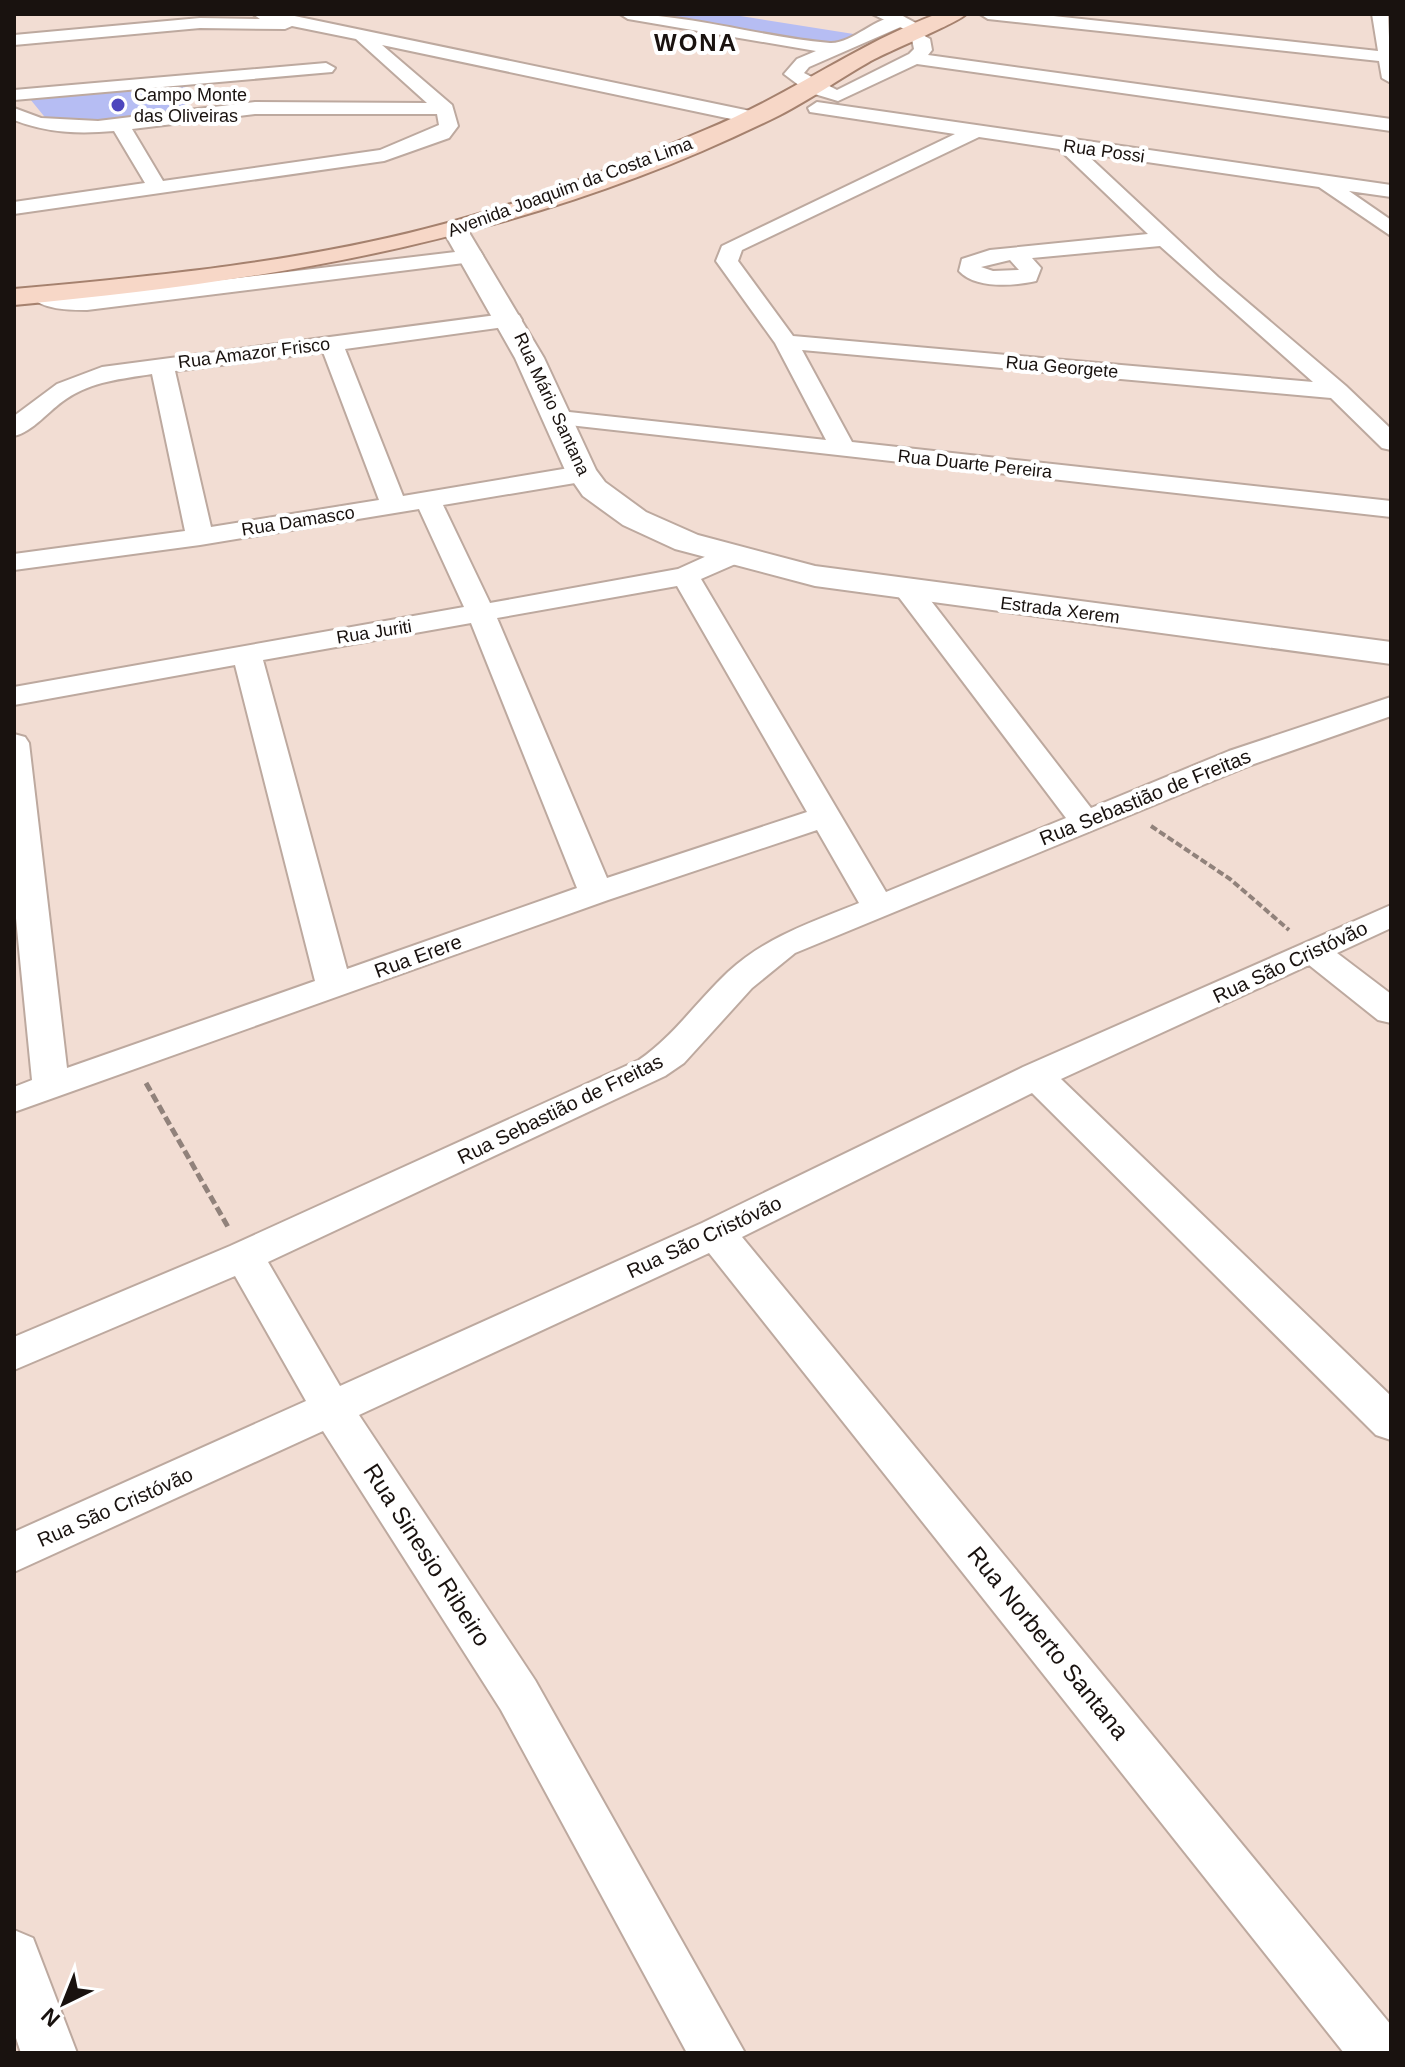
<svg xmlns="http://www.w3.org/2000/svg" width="1405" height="2067" viewBox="0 0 1405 2067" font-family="Helvetica,sans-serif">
  <rect width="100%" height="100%" fill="#f2ddd3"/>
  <path fill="#b6bdf3" d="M642 14H728L860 35 834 47Z
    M185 87V111L76 123 48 121 30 99Z"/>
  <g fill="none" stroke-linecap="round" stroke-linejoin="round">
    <g stroke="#bda99f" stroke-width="4">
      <path id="minor" d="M253 14H285L755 112 764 118 755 124 382 45 452 105 458 126 449 138 384 161 14 214V202L145 183 114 131C79 134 47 133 14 120V108L41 118 98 121 255 102 427 103 356 39 292 26 285 29 200 28 14 45V35L200 18 260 19ZM255 114H437L439 125 380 150 163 181 132 129Z
        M620 14C691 14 759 37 830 43 855 44 879 11 905 17V25L809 67 804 73 837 90 909 54 914 49 912 39 921 34 930 39 932 50 928 55 1391 119V131L917 64 838 101 808 92 784 74 797 59 816 51 628 19Z
        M980 14H1035L1378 51 1372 14H1388L1391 83 1382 78 1379 61 988 19Z
        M326 63 335 68 332 72 14 100V90Z
        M817 102 1391 185V197L1349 191 1391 220V236L1319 187 1085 153 1218 277 1346 386 1391 429V450L1382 448 1331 398 802 350 852 442 1391 501V517L551 423 548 418 551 413 560 411 826 440 775 343 716 261 722 246 955 134 810 112 808 108ZM979 137 1059 149 1148 234 990 250 962 259 959 271C975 289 1014 286 1036 281L1041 268 1032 258 1160 246 1313 382 793 336 738 261 742 250ZM1010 260 1019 270 993 271 981 267Z
        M472 250 480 251 483 256 480 261 87 310C69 310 42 310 29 295L40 288 66 296H87Z
        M511 313 519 315 522 320 519 325 345 349 403 496 581 466 590 469 594 474 581 482 443 505 490 603 678 569 720 550H740L743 556 740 562 701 579 886 892 1066 818 898 596 894 590 898 584H918L1091 808 1229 751 1391 697V716L1251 765 795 953 752 988 684 1063 665 1076 268 1262 340 1386 702 1223 1023 1067 1391 905V928L1337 953 1391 994V1023L1378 1020 1309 965 1061 1079 1391 1396V1440L1376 1435 1032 1093 742 1237 1391 2025V2053H1344L709 1253 359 1415 535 1680 745 2053H687L501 1710 323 1431 14 1572V1532L306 1401 235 1276 14 1370V1337L230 1246 639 1060C674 1036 697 1001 728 972 766 937 812 922 859 903L817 830 608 900 14 1112V1087L32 1080 14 898V734L25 737 29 743 67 1068 315 981 235 665 14 705V687L464 607 419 509 200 545 14 570V554L185 531 152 374C121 379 93 381 66 399 49 410 33 432 14 436V416L57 384 102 367ZM323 352 379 500 211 527 175 371ZM677 586 807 812 607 878 497 618ZM471 623 577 888 347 969 263 660Z
        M14 1930 33 1938 77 2053H21L14 2032Z"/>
    </g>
    <g stroke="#bda99f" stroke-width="4">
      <path id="tertiary" d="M455 221 464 224 544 358 596 470 605 482 646 512 698 535 815 566 1391 642V664L815 586 675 549 623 525 583 496 565 470 515 358 442 229Z"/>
    </g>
    <g stroke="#bda99f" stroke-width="4">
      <path id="secondary" d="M872 14H899L927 29 917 35Z"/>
    </g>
    <g stroke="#a5816e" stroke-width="4">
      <path id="primary" d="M937 14H966C960 22 886 52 869 62 839 79 811 99 780 115 535 237 283 280 14 305V289C158 276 304 262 444 224 533 200 620 166 705 130 787 97 855 45 937 14Z"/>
    </g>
    <path stroke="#91827b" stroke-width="4" stroke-dasharray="7 3" stroke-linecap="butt" d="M1151 826 1230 879 1289 930"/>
    <path stroke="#91827b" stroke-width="5" stroke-dasharray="9 4" stroke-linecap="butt" d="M146 1083 228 1227"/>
    <use href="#minor" fill="#fff" fill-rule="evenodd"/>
    <use href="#tertiary" fill="#fff" fill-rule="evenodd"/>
    <use href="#secondary" fill="#fff" fill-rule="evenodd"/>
    <use href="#primary" fill="#f7d7c7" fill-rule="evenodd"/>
  </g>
  <circle fill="#4d46bd" stroke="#fff" stroke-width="3" cx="118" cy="105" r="8"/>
  <g text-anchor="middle" stroke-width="8" stroke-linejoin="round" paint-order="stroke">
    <g font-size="18" fill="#19120f" stroke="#fff" text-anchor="start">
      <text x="134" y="101">Campo Monte<tspan x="134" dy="21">das Oliveiras</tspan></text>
    </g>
    <g font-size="18" fill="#19120f" stroke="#fff">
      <text transform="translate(1104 151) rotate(8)" y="6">Rua Possi</text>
      <text transform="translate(570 187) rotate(-20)" y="6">Avenida Joaquim da Costa Lima</text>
      <text transform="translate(254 353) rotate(-7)" y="6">Rua Amazor Frisco</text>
      <text transform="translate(1062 367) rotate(5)" y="6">Rua Georgete</text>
      <text transform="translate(552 404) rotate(65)" y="6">Rua Mário Santana</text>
      <text transform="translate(975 464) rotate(6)" y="6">Rua Duarte Pereira</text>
      <text transform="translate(298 521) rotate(-9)" y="6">Rua Damasco</text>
      <text transform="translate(1060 610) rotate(7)" y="6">Estrada Xerem</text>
      <text transform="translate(374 632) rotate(-9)" y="6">Rua Juriti</text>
    </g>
    <g font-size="20" fill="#19120f" stroke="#fff">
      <text transform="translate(1145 797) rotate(-22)" y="7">Rua Sebastião de Freitas</text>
      <text transform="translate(418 956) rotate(-20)" y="7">Rua Erere</text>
      <text transform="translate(1290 962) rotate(-25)" y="7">Rua São Cristóvão</text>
      <text transform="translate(560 1109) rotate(-26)" y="7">Rua Sebastião de Freitas</text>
      <text transform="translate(704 1237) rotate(-25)" y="7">Rua São Cristóvão</text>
      <text transform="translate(115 1507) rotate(-24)" y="7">Rua São Cristóvão</text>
    </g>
    <g font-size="24" font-weight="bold" letter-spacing="2" fill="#19120f" stroke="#fff">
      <text x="696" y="51">WONA</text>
    </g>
    <g font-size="24" fill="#19120f" stroke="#fff">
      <text transform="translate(427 1555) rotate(57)" y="8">Rua Sinesio Ribeiro</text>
      <text transform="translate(1048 1643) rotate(51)" y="8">Rua Norberto Santana</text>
    </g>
  </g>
  <rect width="1405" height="2067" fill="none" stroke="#19120f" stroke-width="32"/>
  <g transform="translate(64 2003) rotate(223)" stroke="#ffffff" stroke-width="6" paint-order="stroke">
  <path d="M0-6L14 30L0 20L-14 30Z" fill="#19120f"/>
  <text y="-12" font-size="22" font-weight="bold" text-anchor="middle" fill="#19120f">N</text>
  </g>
</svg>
